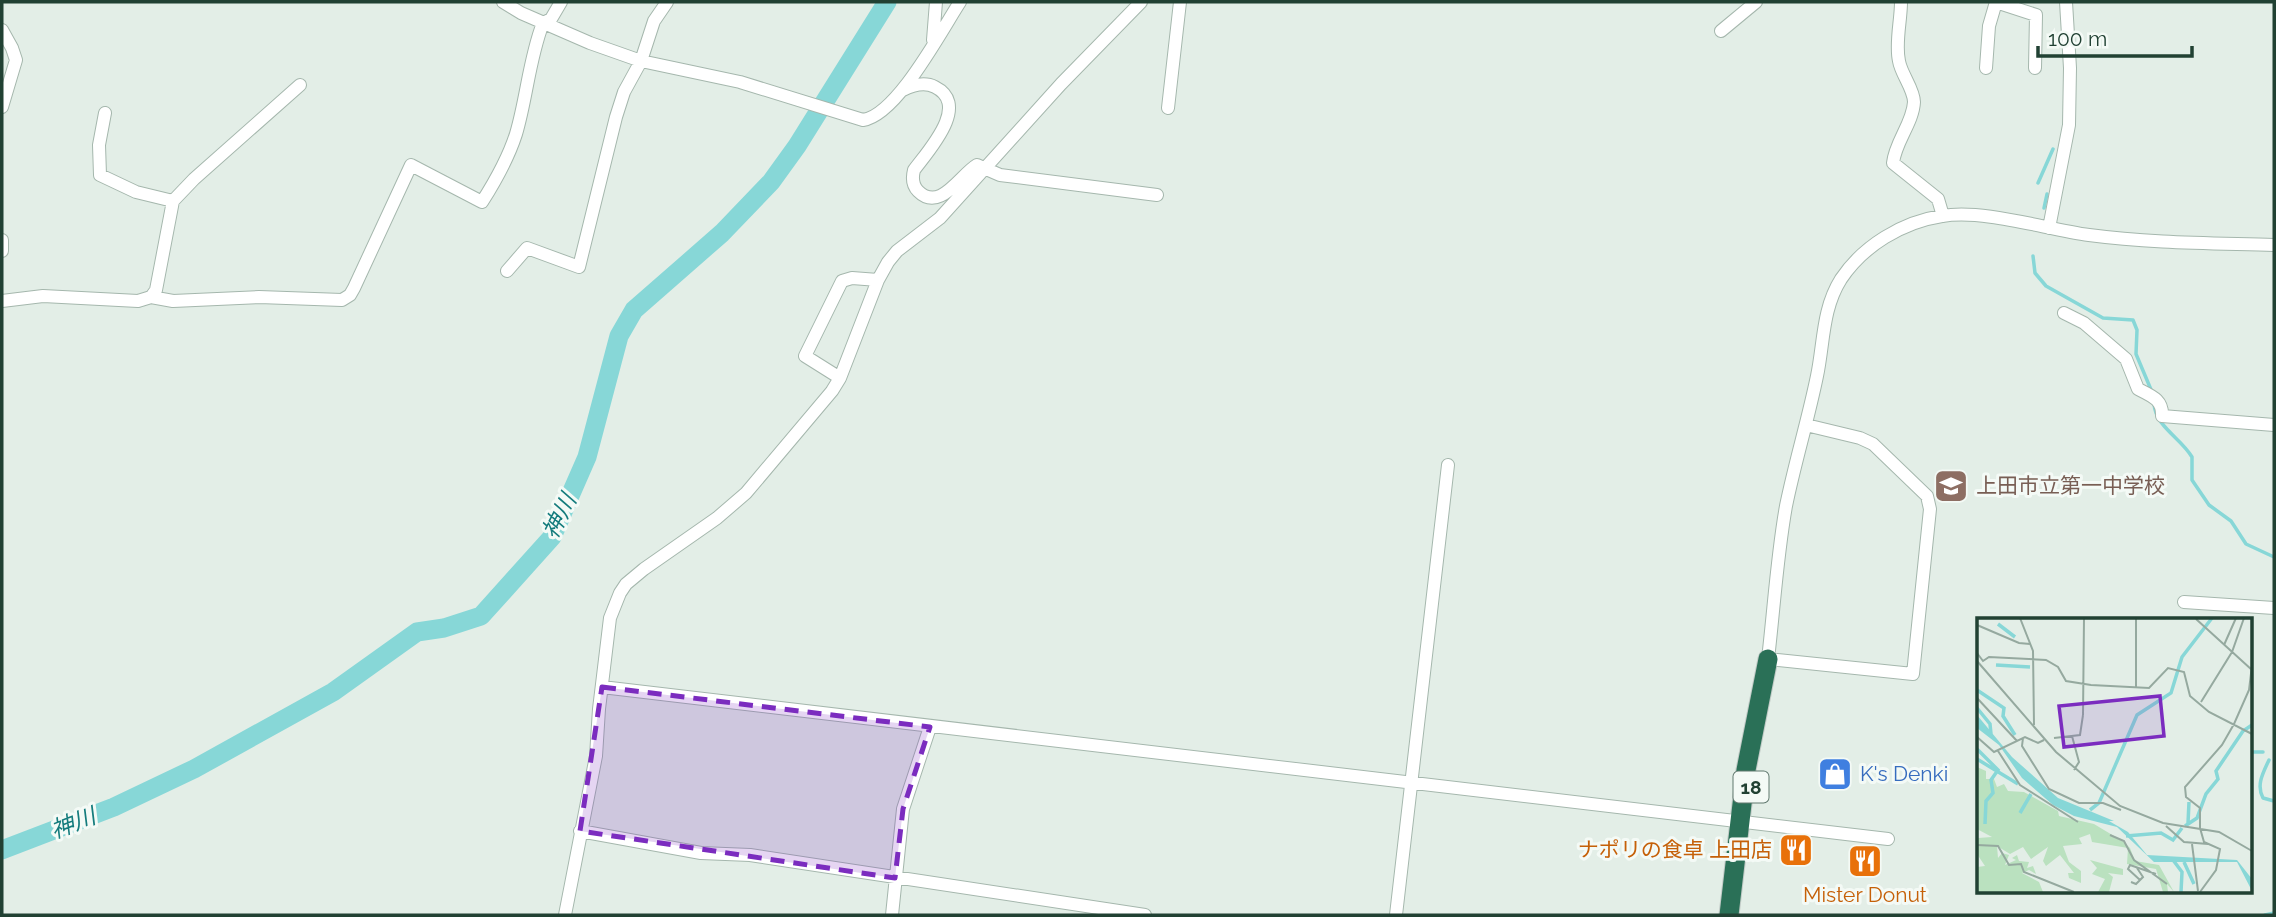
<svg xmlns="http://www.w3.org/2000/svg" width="2276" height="917" viewBox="0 0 2276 917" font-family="Raleway,'Noto Sans JP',sans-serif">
  <rect width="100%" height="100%" fill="#e3eee7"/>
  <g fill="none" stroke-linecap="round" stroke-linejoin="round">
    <path stroke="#87d7d7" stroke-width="3.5" d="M2038 183 2053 149
      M2044 208 2047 194
      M2033 256 2035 273 2046 286 2103 318 2133 320 2137 330 2136 354 2152 392
      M2154 404C2156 427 2181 438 2192 457V480L2209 505 2231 521 2246 544 2274 557
      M2250 752H2263
      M2269 760C2263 773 2256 785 2263 798L2274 801
      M2265 915 2274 913"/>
    <path stroke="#87d7d7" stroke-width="19" d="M2 850 114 807 194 769 333 692 417 632 444 628 481 616 552 537 587 457 619 336 634 310 722 233 771 182 797 146 887 2"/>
    <g stroke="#a5b7ad" stroke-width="14">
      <path id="minor" d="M503 2 521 13 590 43 641 61 740 82 863 120C897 115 941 31 960 2
        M1901 2C1901 21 1895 43 1899 61 1901 74 1914 89 1914 102 1913 123 1895 142 1893 163L1938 199 1943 216
        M2 30 12 48 16 60 2 107
        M1721 31 1756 2
        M933 40 936 2
        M1986 68 1989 26 1996 2 2036 15 2035 68
        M903 90C913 85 925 82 935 87 971 105 928 151 914 170 912 178 912 185 918 191 940 213 960 175 977 165L1000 175 1157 195
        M1168 108 1180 2
        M105 113 99 145 100 175 136 192 173 201
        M2049 228 2069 125 2070 68 2066 2
        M2 240V251
        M507 271 527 248 579 267 616 117 624 92 641 61 654 21 667 2
        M151 297 173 301 259 297 342 300 350 295 354 288 411 165 482 202C496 180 508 159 516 134 527 97 529 59 543 23L551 19 561 2
        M2 301 43 296 138 301 151 297 156 290 173 201 194 179 300 85
        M2064 313 2084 323 2126 359 2138 389C2152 396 2163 400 2162 416L2274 425
        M840 378 805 356 842 281 852 278 878 280
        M1806 425 1860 438 1873 444 1927 496 1930 509 1913 674 1768 659C1774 608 1777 556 1786 506 1795 462 1808 420 1817 376 1824 343 1822 309 1841 279 1863 246 1902 222 1942 216 1984 209 2045 229 2089 235 2150 243 2212 243 2274 245
        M2184 602 2274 608
        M602 687 1888 839
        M580 831 701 853 750 855 1145 915
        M565 915 596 756 599 709 610 618 620 593 626 584 644 569 717 518 746 493 832 391 840 378 878 280 888 262 897 251 940 218 1061 84 1141 2
        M892 915 903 809 930 727
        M1396 915 1448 465"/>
    </g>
    <g stroke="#c1cac6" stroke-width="21">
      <path id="highway" d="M1729 915 1746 770 1768 659"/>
    </g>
    <use href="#minor" stroke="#fff" stroke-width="12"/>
    <use href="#highway" stroke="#2a7057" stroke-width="19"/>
  </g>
  <path fill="#7b2cbf" fill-opacity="0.2" stroke="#7b2cbf" stroke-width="5" stroke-dasharray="14 9" stroke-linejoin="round" d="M602 687 930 727 903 809 895 878 580 831Z"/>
  <defs>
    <g id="school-square" transform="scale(1.75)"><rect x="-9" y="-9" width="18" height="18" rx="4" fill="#8d6e63" stroke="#f4faf6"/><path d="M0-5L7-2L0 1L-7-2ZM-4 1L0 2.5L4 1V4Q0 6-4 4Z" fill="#fff"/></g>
    <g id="shop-square" transform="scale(1.75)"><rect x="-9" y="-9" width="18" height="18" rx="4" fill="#3f7fe0" stroke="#f4faf6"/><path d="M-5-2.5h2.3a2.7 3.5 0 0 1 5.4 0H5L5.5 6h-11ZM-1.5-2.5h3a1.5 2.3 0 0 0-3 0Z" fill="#fff"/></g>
    <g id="restaurant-square" transform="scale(1.75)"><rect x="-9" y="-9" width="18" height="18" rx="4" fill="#e8710a" stroke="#f4faf6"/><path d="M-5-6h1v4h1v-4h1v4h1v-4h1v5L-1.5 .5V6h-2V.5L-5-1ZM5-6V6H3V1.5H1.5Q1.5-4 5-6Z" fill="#fff"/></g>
  </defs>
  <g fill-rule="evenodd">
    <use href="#school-square" x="1951" y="486"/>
    <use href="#shop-square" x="1835" y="774"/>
    <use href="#restaurant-square" x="1796" y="850"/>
    <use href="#restaurant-square" x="1865" y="861"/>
  </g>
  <g text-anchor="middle" stroke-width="6" stroke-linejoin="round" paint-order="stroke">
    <rect fill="#f4faf6" stroke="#60786e" stroke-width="2" x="1733.5" y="771.5" width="35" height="31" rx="5"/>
    <g font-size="19" font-weight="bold" fill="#214133">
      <text x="1751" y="794">18</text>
    </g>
    <g font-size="21" fill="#785e54" stroke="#f4faf6" text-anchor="start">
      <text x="1976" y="493">上田市立第一中学校</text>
    </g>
    <g font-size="21" fill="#366cbe" stroke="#f4faf6" text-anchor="start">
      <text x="1860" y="781">K's Denki</text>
    </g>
    <g font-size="21" fill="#c56008" stroke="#f4faf6" text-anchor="end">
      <text x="1772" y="857">ナポリの食卓 上田店</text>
      <text x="1865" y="902" text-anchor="middle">Mister Donut</text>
    </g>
    <g font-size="23" font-style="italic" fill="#157c7d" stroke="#f4faf6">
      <text transform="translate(559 516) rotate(-63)" y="8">神川</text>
      <text transform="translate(73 823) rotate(-21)" y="8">神川</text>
    </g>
  </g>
  <g transform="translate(1977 618)">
    <rect width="275" height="275" fill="#e3eee7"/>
    <path d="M0 149 9 153V161H17L20 169 27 166 31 173 47 174 81 193 82 198 117 206 147 224 153 230 158 243 182 247 197 274 190 266 191 274H186L179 251 150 246 151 230 115 224 113 216 102 220 105 226 86 228 92 244 104 253V265L92 260 91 255H97L83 237 69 248 66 243 71 229 54 241 46 229 33 236 20 228 21 240 25 235 32 237 28 247 39 242 35 240 40 237 42 243 52 244 50 250 56 248 59 256 52 252 45 255 62 264 66 274H0V249L8 248 0 236 1 220 15 219 0 211ZM113 242 146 251V257L131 255 136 259 132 274H121L128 261 115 256 120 250Z" fill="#bae1bf"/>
    <path d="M0 97 35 139 81 180 137 203H132L151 214 170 237 260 242 275 261V273L260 244H177L140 209 97 198 76 187 45 160 22 127 0 110Z" fill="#87d7d7"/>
    <path fill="none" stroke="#87d7d7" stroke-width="3.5" d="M21 6 38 19M19 47 53 49M0 72 27 90 26 98 38 117M0 90 13 106 14 116M0 131 21 152 14 162 16 175 9 183 8 206M0 141 41 166M113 192 122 185 160 97 194 75 205 39 235 0M43 195 54 176M211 205 212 184M208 208 220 200 229 176 241 161 239 153 266 113 275 107M149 218 184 215 196 222 205 210M196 242 205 254 204 274M207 244 217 266"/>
    <path fill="none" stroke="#95a99f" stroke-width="2" d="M43 0 56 33 57 107M159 0V70M219 1 275 52M0 7 42 25 53 26M247 27 259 0M0 35 6 43 12 39 69 42 81 49 89 63 114 67 172 70 191 50 207 54 213 78 232 94 275 116M0 43 79 134 143 188 186 205 242 214 275 233M0 80 40 123M224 84 255 34 267 0M106 97 107 0M95 118 102 144 97 152M0 119 17 134 48 119 61 125 67 122M46 120 45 128 72 171 102 185H126L144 192M77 120 103 117 106 97M21 133 43 167 101 204M189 208 207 224 231 226M223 210V190L209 179 208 169 245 127 257 106 272 72 275 47M223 210 227 224 243 231 239 252 223 274M133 217 147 223 157 242 190 266M215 226 221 273M0 227 21 228 32 247 44 246 47 254 97 274M163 262 151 251 153 247 179 256M154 264 159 266 166 259 160 250"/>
    <path fill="#7b2cbf" fill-opacity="0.15" stroke="#7b2cbf" stroke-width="3.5" d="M183 78 187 118 87 129 82 88Z"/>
    <rect width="275" height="275" fill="none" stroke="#214133" stroke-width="3.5"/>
  </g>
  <rect width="2276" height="917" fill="none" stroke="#214133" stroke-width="7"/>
  <path d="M2038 46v10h154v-10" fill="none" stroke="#214133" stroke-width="3.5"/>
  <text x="2048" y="46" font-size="21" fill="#214133" stroke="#f4faf6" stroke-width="5" paint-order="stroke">100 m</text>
</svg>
